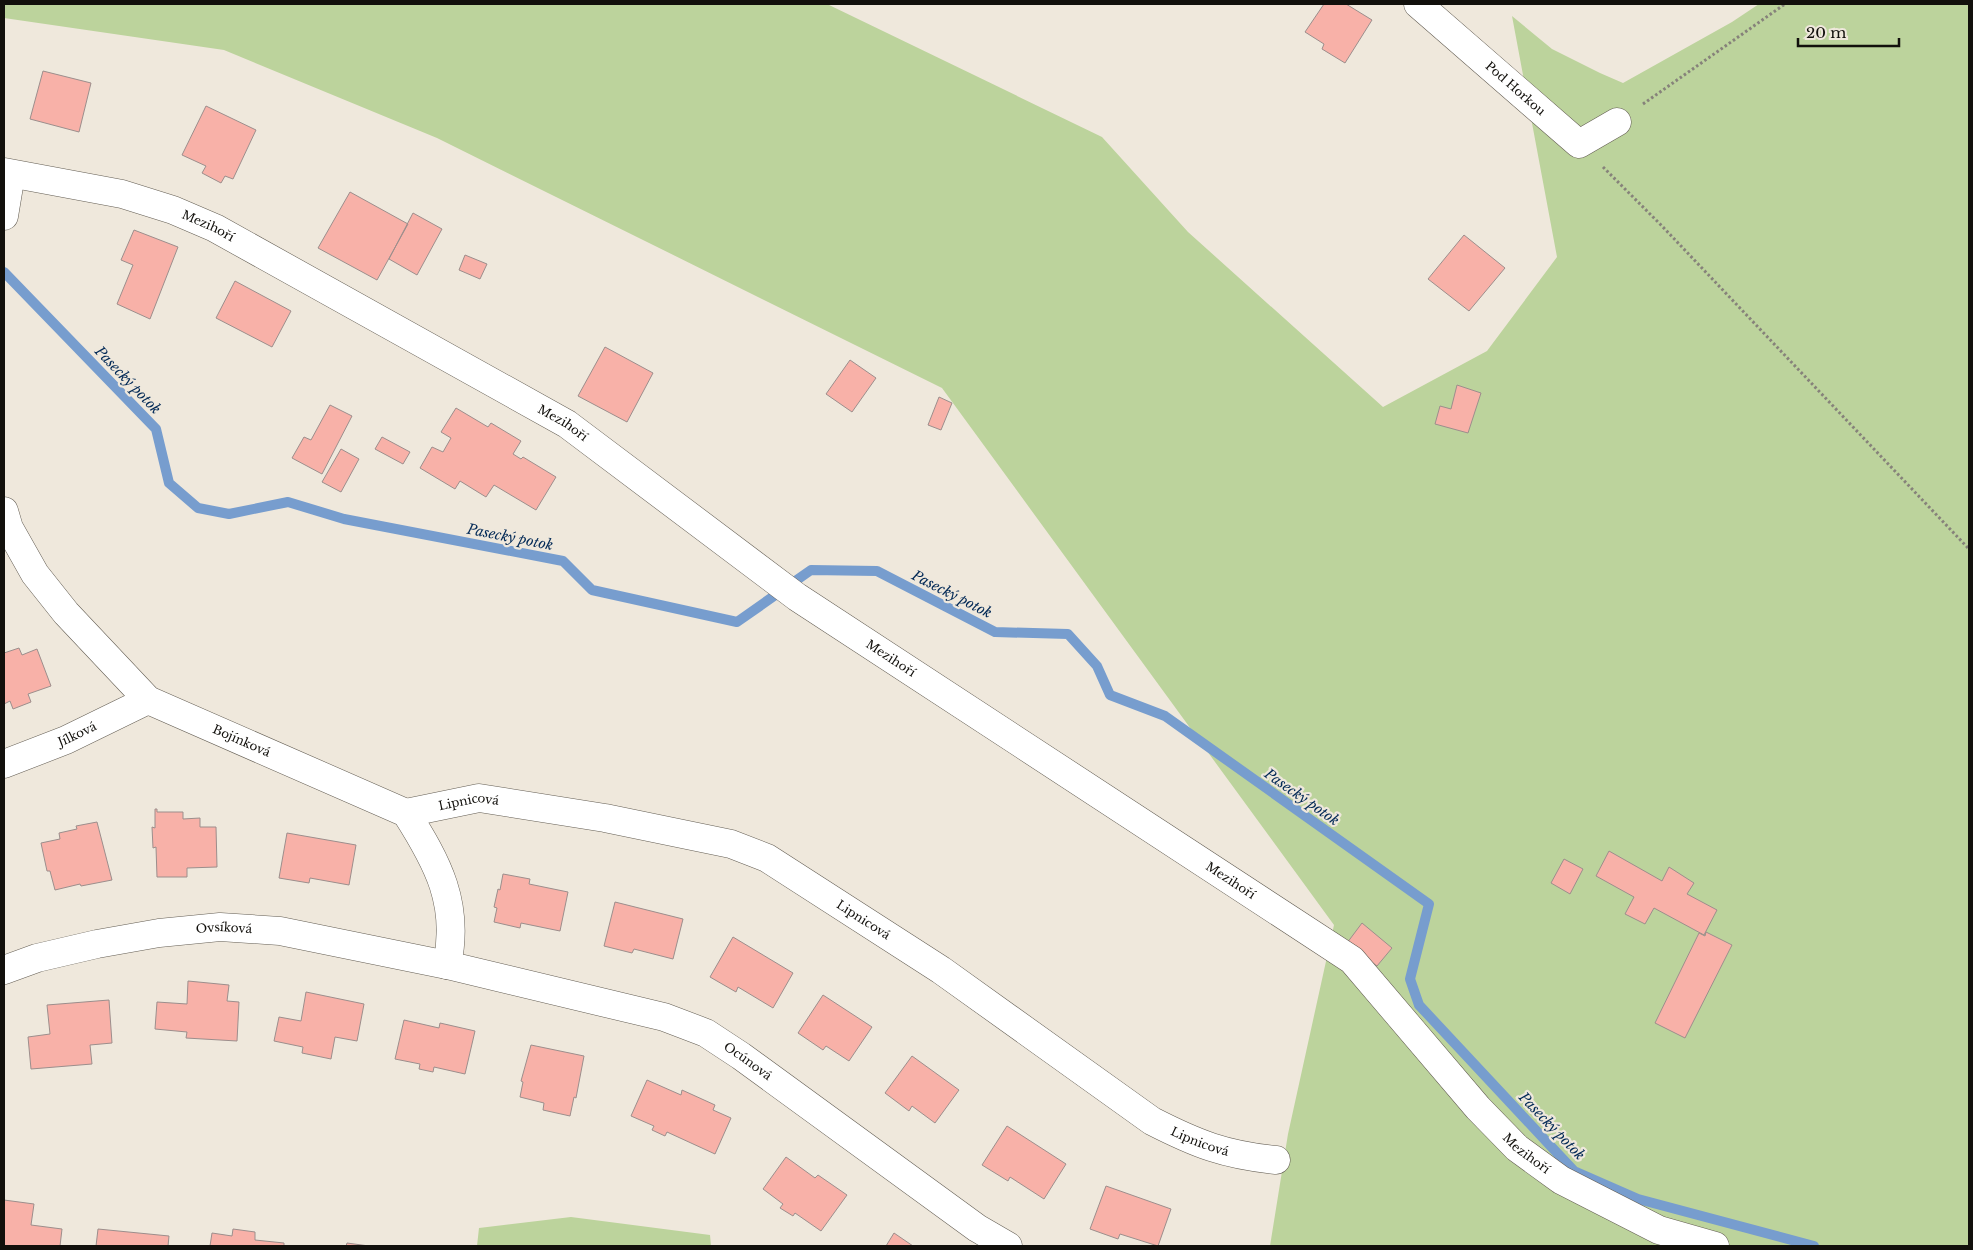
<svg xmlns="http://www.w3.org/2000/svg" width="1973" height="1250" viewBox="0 0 1973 1250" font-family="'Libre Baskerville',serif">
  <rect width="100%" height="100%" fill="#efe8dc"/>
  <path fill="#bcd39c" d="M4 4H827L1102 137 1188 232 1383 407 1487 351 1557 257 1512 16 1552 49 1600 73 1623 83 1732 22 1759 4H1969V1246H1270L1288 1134 1334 925 942 388 437 138 224 50 4 18Z
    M571 1217 710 1235 711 1246H477L479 1228Z"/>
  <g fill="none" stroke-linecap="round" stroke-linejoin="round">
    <path stroke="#779dce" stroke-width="10" d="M4 272 156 429 169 483 198 508 229 514 288 502 344 519 563 561 592 590 737 622 811 570 877 571 995 632 1068 634 1097 666 1110 695 1165 716 1429 904 1410 979 1419 1005 1574 1171 1638 1199 1814 1246"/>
  </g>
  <path fill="#f8b1a8" stroke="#9c8e8c" d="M1324 4H1346L1372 20 1345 63 1322 49 1324 44 1305 32Z
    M43 71 91 83 79 132 30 119Z
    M206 106 256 130 233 179 225 176 221 183 202 173 206 166 182 155Z
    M350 192 408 224 377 280 318 248Z
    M413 213 442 229 417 275 389 259Z
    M134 230 178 247 150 319 117 304 133 265 121 260Z
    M1464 235 1505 268 1469 311 1428 279Z
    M465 255 487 264 480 279 459 270Z
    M235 281 291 311 272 347 216 318Z
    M605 347 653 373 627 422 578 396Z
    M850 360 876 378 852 412 826 394Z
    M1457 385 1481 393 1468 433 1435 424 1440 406 1451 409Z
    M939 397 952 403 941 430 928 425Z
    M330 405 352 416 322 474 292 458 304 437 311 440Z
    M456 408 488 427 491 423 521 441 513 454 521 459 523 457 556 477 536 510 494 485 486 497 460 481 455 489 420 468 432 447 443 452 451 438 441 432Z
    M382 437 410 452 403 464 375 449Z
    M341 449 359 459 341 492 322 482Z
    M19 648 22 655 37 649 51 686 28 694 31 702 13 709 10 701 4 704V653Z
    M155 809H157V812H183V819L200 818V827H216L217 867 187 868V877H157L156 847 153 848 152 827 155 828Z
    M97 822 112 880 81 886 80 884 55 890 50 871H47L41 843 60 839 59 833 77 829 76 826Z
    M287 833 356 845 349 885 310 878 309 883 279 878Z
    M1609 851 1662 881 1669 867 1694 883 1687 894 1717 910 1704 935 1654 908 1645 924 1625 914 1634 897 1596 876Z
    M1564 859 1583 869 1570 894 1551 883Z
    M503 874 530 879 529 884 568 892 560 931 521 923 520 928 494 922 497 908 494 907 498 889 500 890Z
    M615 902 683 919 673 959 634 949 632 953 604 946Z
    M1362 923 1392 948 1377 966 1347 943Z
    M1706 932 1732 945 1685 1038 1655 1023 1699 933 1705 936Z
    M733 937 793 973 773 1008 738 987 736 992 710 977Z
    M188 981 229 985 227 1001 239 1002 237 1041 186 1038 187 1032 155 1029 157 1002 187 1004Z
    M306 992 364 1004 357 1041 335 1037 331 1059 302 1053 303 1047 274 1041 279 1017 301 1021Z
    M823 995 872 1027 849 1061 826 1046 823 1050 798 1033Z
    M109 1000 112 1043 90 1045 92 1064 31 1069 28 1037 50 1034 47 1005Z
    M404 1020 439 1028 440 1023 475 1031 465 1074 434 1067 433 1072 419 1069 420 1064 395 1059Z
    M531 1045 584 1056 576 1098 574 1097 570 1116 543 1110 544 1103 520 1097 523 1082 521 1081Z
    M912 1056 959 1090 935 1123 912 1106 909 1111 885 1093Z
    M647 1080 681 1095 682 1090 715 1105 713 1110 731 1118 715 1154 667 1132 665 1136 652 1130 654 1126 631 1116Z
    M1007 1126 1066 1164 1044 1199 1010 1177 1008 1181 982 1165Z
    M786 1157 815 1178 818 1175 847 1195 821 1231 795 1213 793 1216 780 1208 783 1204 763 1189Z
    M1106 1186 1171 1209 1158 1246 1120 1234 1118 1239 1090 1229Z
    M4 1200 34 1204 31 1225 62 1229 60 1246H4Z
    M98 1229 169 1236 168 1246H96Z
    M233 1229 255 1232V1240L284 1243V1246H210L212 1233 232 1236Z
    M894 1233 913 1246H886Z
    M347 1243 369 1246H346Z"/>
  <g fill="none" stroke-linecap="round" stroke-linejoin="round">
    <g stroke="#645e54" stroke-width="29">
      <g id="minor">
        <path id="s1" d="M1418 4 1579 144 1617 122"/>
        <path id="s2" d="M4 172 122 194 173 210 215 228 567 424 797 597 1352 960 1478 1108 1517 1148 1561 1180 1659 1230 1715 1246"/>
        <path d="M4 216 11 174"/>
        <path id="s3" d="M4 511 9 528 35 574 66 613 148 700 406 813C438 863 460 904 447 965"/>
        <path id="s4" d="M4 764 66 740 148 700"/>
        <path id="s5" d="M406 813 479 798 605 818 731 844 767 858 941 970 1152 1121C1197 1144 1225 1155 1276 1160"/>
        <path id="s6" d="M4 970 37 958 97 944 159 933 220 927 280 931 447 965 664 1017 706 1033 741 1056 977 1228 1008 1246"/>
      </g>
    </g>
    <path stroke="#86827a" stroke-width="3" stroke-dasharray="2.5 2.5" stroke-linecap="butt" d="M1643 104 1785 4
      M1603 167 1661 225 1969 549"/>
    <use href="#minor" stroke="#fff" stroke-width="28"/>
  </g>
  <g text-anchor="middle" stroke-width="4.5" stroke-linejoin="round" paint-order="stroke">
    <g font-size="12" fill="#12100c" stroke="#efe8dc">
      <text dy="4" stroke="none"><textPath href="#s1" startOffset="129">Pod Horkou</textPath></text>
      <text dy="4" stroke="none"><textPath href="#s2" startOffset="212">Mezihoří</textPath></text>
      <text dy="4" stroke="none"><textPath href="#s2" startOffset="618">Mezihoří</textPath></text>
      <text dy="4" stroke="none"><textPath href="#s2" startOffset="1022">Mezihoří</textPath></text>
      <text dy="4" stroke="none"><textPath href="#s4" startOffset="79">Jílková</textPath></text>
      <text dy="4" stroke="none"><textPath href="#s3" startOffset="342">Bojínková</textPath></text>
      <text dy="4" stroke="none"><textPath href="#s5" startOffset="64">Lipnicová</textPath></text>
      <text dy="4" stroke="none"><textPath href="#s2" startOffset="1428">Mezihoří</textPath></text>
      <text dy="4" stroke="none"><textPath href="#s5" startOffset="484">Lipnicová</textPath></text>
      <text dy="4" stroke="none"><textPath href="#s6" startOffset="225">Ovsíková</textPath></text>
      <text dy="4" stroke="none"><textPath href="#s6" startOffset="770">Ocúnová</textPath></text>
      <text dy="4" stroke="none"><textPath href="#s5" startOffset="888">Lipnicová</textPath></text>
      <text dy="4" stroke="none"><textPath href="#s2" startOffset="1834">Mezihoří</textPath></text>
    </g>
    <g font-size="14" font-style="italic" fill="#022956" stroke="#efe8dc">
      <text transform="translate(128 380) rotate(46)" y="5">Pasecký potok</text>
      <text transform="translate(510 537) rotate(11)" y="5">Pasecký potok</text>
      <text transform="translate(952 594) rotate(27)" y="5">Pasecký potok</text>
      <text transform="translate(1302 797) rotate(35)" y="5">Pasecký potok</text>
      <text transform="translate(1552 1126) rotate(46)" y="5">Pasecký potok</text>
    </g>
  </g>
  <rect width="1973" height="1250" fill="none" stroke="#12100c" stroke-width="10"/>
  <path d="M1798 38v8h101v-8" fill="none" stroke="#12100c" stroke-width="2.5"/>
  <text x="1806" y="38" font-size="15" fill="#12100c" stroke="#efe8dc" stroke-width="4" paint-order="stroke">20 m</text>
</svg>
